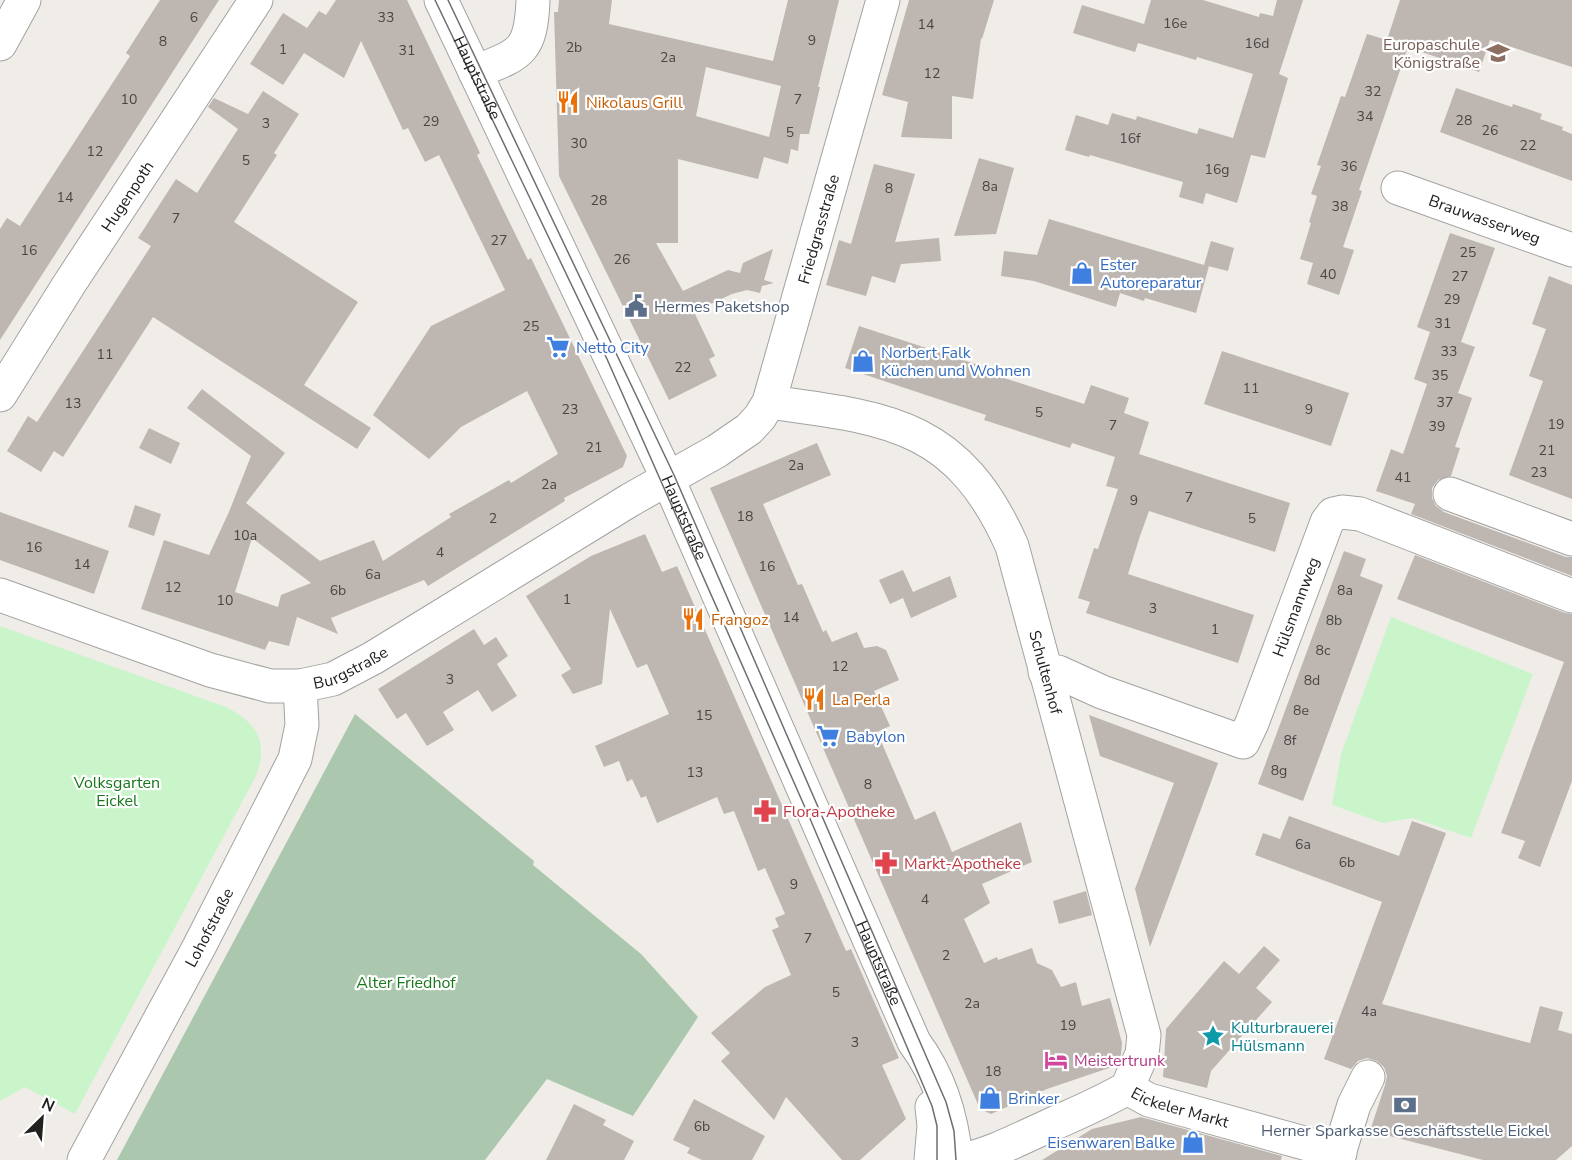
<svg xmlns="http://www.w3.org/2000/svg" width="1572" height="1160" viewBox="0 0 1572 1160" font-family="'Nunito Sans',sans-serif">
  <rect width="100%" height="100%" fill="#f0ede8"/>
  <path fill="#abc7ae" d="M355 714 534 861 533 865 641 954 698 1017 633 1116 547 1079 485 1160H117Z"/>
  <path fill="#caf5cb" d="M1391 617 1533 674 1471 838 1412 818 1383 823 1332 805 1341 754Z
    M0 626 226 707C257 722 269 743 256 776L75 1114 25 1087 0 1101Z"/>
  <path fill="#bdb6b1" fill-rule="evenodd" d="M160 0H219L0 340V229L7 218 20 226 130 56 126 53Z
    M336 0H407L480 153 477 155 502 207 528 260 531 258 627 456 623 467 564 498 565 501 428 586 424 580 331 618 338 634 297 617 289 646 269 641 265 650 141 609 164 540 209 555 229 512 251 456 187 408 202 389 285 453 246 503 320 561 374 540 383 561 451 517 449 514 509 480 511 483 558 454 527 391 461 427 429 459 373 415 431 326 505 290 439 155 425 162 408 128 403 130 361 41 344 78 304 53 283 85 250 64 283 13 307 28 319 11 326 15ZM252 538 311 583 281 595 278 607 235 592Z
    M559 0H612L609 24 773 61 788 0H839L818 87H820L809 134H800L798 151 791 149 788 164 764 157 758 179 678 159V243H656L683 291 728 270 740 273 743 263 773 249 764 280 774 283 762 286 760 293 747 290 732 294 694 312 715 356 709 359 717 376 669 400 559 176 554 12H558ZM706 67 781 86 769 137 696 116Z
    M909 0H994L982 39 981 38 973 99 952 96V139L901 137 908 102 882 95Z
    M1151 0H1203L1259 17 1260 13 1273 16 1277 0H1303L1279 74 1288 78 1265 158 1251 155 1237 203 1206 193 1203 204 1179 197 1183 182 1090 155 1089 157 1065 150 1076 115 1108 125 1112 113 1136 120 1137 116 1197 134 1199 128 1233 138 1253 74 1197 57 1196 60 1138 43 1135 52 1073 33 1082 5 1144 24Z
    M1400 0H1572V67L1490 40 1479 72 1408 47 1359 190 1362 191 1343 247 1354 250 1339 295 1307 284 1313 263 1300 259 1311 223 1309 222 1317 196 1311 194 1321 166 1317 165 1341 96 1345 97 1367 34 1387 40Z
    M1456 88 1512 107 1513 104 1542 114 1540 119 1563 127 1562 130 1572 134V181L1440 132Z
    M263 91 299 114 274 153 277 155 234 222 358 302 304 385 371 428 357 449 153 317 63 457 54 451 41 472 7 451 28 416 37 422 151 246 138 238 176 179 197 193 238 129 208 107 214 98 248 114Z
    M979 158 1014 168 996 234 954 236Z
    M874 164 915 174 895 242 939 238 941 261 901 264 895 283 872 276 866 296 826 285 839 240 851 244Z
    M1049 219 1204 265 1211 241 1234 248 1228 271 1208 266H1209L1196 313 1145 298 1144 301 1120 293 1116 307 1034 281 1001 276 1004 251 1037 255Z
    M1450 233 1495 248 1461 342 1475 347 1458 393 1472 398 1455 447 1460 448 1451 476 1438 480 1432 488V498L1436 506 1444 512 1566 557H1572V576L1411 514 1415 504 1376 491 1391 449 1403 454 1427 384 1414 379 1430 332 1417 327Z
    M1549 276 1572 285V499L1509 475 1543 381 1529 376 1546 329 1532 324Z
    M859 326 1000 372 998 376 1084 404 1091 385 1129 398 1124 413 1149 422 1139 454 1290 503 1275 552 1149 511 1140 536 1128 574 1254 615 1238 663 1086 613 1090 602 1078 598 1094 548 1098 549 1118 489 1106 486 1115 457 1072 443 1070 448 984 420 986 415 845 368Z
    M1222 351 1349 393 1331 446 1204 404Z
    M149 428 180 443 171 464 139 448Z
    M817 443 831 475 763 504 798 585 802 584 823 632 826 630 832 642 857 632 864 648 877 646 886 650 899 680 874 691 890 726 877 732 915 820 935 811 952 852 1021 822 1032 862 982 884 990 903 964 919 984 963 997 957 998 960 1032 948 1037 963 1052 970 1061 987 1076 982 1082 1006 1110 998 1122 1043 1121 1055 1109 1068 1047 1089 991 1114 980 1109 710 488Z
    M135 505 161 514 154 536 128 527Z
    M0 512 109 551 94 594 0 560Z
    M645 534 662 572 677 566 846 951 851 949 899 1058 882 1065 906 1119 860 1160H842L786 1097 774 1120 721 1061 730 1053 711 1033 765 987 791 975 772 930 779 927 775 918 785 914 765 868 758 871 734 811 724 814 717 797 657 823 646 796 641 798 632 779 627 782 619 761 604 767 595 746 669 714 647 664 637 668 610 609 602 684 573 694 561 675 571 669 526 596 591 556Z
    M1344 551 1366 559 1360 576 1383 585 1303 801 1258 784Z
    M1415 555 1565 613 1572 614V781L1540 867 1518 858 1525 841 1501 833 1564 662 1397 599Z
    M903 570 913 592 950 576 957 597 911 618 903 598 890 604 879 580Z
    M474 629 484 645 496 637 508 656 497 664 517 696 492 712 478 690 443 712 454 730 427 746 406 713 397 719 378 689Z
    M1089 715 1218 763 1150 947 1135 889 1174 783 1100 756Z
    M1289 816 1399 856 1412 821 1446 833 1382 1004 1530 1043 1540 1006 1563 1012 1558 1030 1572 1034V1146L1556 1160H1483L1370 1131 1385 1085 1387 1076 1384 1067 1377 1061 1367 1058 1358 1061 1351 1069 1324 1059 1382 902 1255 855 1263 833 1280 839Z
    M1086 891 1092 915 1059 924 1053 901Z
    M1264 946 1280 960 1256 988 1272 1002 1211 1071 1207 1088 1163 1077 1166 1029 1224 961 1239 974Z
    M694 1099 765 1136 752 1160H702L687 1153 690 1148 673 1140Z
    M574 1104 606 1120 603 1125 634 1141 624 1160H546Z
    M1141 1117 1282 1156 1281 1160H1042L1092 1129Z"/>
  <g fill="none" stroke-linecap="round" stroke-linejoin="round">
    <g stroke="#a2a2a2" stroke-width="35">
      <g id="minor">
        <path id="s1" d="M441 0 668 479 914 1042C940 1077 952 1116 956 1160"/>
        <path d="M0 44 24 0"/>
        <path d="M475 72C521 54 531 52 533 0"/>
        <path id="s2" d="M1398 188 1572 250"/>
        <path id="s3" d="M0 395 68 286 256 0"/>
        <path id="s4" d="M769 402C888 418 958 424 1012 546L1144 1035 1142 1054 1127 1088"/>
        <path d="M1450 494 1572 539"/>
        <path id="s5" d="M0 595 210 670 270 686H300L333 679 373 658 630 500 717 451 749 429 760 417 769 402 883 0"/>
        <path id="s6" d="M1045 672H1058L1102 692 1243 742 1252 723 1327 522 1333 514 1342 512 1360 514 1572 596"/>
        <path id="s7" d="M1127 1088 1149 1100 1340 1153"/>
        <path id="s8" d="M84 1160 199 947 295 759 302 725 300 686"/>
        <path d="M931 1160 934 1126 932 1107"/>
        <path d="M962 1160C991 1154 1017 1140 1044 1128 1072 1115 1100 1104 1127 1088"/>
        <path d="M1337 1160 1354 1105 1368 1077"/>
      </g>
    </g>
    <use href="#minor" stroke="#fff" stroke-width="33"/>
    <path stroke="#6f6f6f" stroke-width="1.5" d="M435 0 607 359 811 821 932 1106 937 1126V1160
      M448 0 674 475 946 1102 954 1131 956 1160"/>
  </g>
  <defs>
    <g id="school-bare" transform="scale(1.8)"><path d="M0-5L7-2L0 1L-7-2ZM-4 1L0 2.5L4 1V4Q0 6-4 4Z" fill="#8d6e63" stroke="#fff" stroke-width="2.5" paint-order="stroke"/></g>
    <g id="restaurant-bare" transform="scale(1.8)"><path d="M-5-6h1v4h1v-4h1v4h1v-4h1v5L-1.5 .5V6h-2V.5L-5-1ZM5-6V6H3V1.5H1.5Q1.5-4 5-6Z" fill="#e8710a" stroke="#fff" stroke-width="2.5" paint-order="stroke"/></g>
    <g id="shop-bare" transform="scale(1.8)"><path d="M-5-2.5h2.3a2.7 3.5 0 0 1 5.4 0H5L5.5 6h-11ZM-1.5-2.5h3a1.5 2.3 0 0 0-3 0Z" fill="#3f7fe0" stroke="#fff" stroke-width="2.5" paint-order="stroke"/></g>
    <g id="civic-bare" transform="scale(1.8)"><path d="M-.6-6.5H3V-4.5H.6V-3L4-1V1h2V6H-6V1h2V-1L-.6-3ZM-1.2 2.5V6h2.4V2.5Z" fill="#5c6f8a" stroke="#fff" stroke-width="2.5" paint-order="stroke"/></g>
    <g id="supermarket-bare" transform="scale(1.8)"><path d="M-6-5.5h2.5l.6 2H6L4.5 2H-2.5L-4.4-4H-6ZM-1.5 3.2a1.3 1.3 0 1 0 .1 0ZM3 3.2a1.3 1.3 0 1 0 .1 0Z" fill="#3f7fe0" stroke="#fff" stroke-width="2.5" paint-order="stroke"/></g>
    <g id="pharmacy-bare" transform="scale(1.8)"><path d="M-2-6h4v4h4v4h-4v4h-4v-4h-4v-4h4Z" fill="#e0444e" stroke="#fff" stroke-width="2.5" paint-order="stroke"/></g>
    <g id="sight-bare" transform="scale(1.8)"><path d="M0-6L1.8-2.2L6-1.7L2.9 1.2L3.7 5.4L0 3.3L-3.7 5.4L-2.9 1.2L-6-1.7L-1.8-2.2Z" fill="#0f9aa8" stroke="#fff" stroke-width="2.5" paint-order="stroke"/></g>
    <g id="hotel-bare" transform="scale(1.8)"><path d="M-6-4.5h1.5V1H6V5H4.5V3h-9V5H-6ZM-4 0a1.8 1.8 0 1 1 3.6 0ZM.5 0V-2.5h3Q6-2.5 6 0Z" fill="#d1479c" stroke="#fff" stroke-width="2.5" paint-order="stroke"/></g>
    <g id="bank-bare" transform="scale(1.8)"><path d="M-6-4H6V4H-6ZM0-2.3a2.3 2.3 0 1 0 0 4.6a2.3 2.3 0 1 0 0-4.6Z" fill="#5c6f8a" stroke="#fff" stroke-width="2.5" paint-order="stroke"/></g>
  </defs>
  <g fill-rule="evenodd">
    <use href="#school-bare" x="1498" y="53"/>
    <use href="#restaurant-bare" x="568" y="102"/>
    <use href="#shop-bare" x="1082" y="273"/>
    <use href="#civic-bare" x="636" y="306"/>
    <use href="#supermarket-bare" x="558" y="347"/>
    <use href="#shop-bare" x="863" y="361"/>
    <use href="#restaurant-bare" x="693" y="619"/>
    <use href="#restaurant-bare" x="814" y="699"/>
    <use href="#supermarket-bare" x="828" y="736"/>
    <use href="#pharmacy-bare" x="765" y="811"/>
    <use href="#pharmacy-bare" x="886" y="863"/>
    <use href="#sight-bare" x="1213" y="1036"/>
    <use href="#hotel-bare" x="1056" y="1060"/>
    <use href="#shop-bare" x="990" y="1098"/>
    <use href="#bank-bare" x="1405" y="1105"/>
    <use href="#shop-bare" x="1193" y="1142"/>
  </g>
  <g text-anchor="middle" stroke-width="4.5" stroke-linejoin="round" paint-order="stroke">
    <g font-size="14" fill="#484645">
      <text x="194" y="22">6</text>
      <text x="386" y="22">33</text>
      <text x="1175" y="28">16e</text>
      <text x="926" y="29">14</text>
      <text x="812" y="45">9</text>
      <text x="163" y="46">8</text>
      <text x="1257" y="48">16d</text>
      <text x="574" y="52">2b</text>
      <text x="283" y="54">1</text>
      <text x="407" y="55">31</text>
      <text x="668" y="62">2a</text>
      <text x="932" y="78">12</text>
      <text x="1373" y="96">32</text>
      <text x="129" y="104">10</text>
      <text x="798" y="104">7</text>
      <text x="1365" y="121">34</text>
      <text x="1464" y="125">28</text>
      <text x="431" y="126">29</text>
      <text x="266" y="128">3</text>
      <text x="1490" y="135">26</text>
      <text x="790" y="137">5</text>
      <text x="1130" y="143">16f</text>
      <text x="579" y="148">30</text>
      <text x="1528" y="150">22</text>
      <text x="95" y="156">12</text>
      <text x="246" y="165">5</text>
      <text x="1349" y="171">36</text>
      <text x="1217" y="174">16g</text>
      <text x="990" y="191">8a</text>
      <text x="889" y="193">8</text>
      <text x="65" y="202">14</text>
      <text x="599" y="205">28</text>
      <text x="1340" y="211">38</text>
      <text x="176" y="223">7</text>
      <text x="499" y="245">27</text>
      <text x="29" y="255">16</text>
      <text x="1468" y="257">25</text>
      <text x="622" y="264">26</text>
      <text x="1328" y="279">40</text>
      <text x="1460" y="281">27</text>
      <text x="1452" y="304">29</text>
      <text x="1443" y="328">31</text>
      <text x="531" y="331">25</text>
      <text x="1449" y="356">33</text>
      <text x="105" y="359">11</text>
      <text x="683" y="372">22</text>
      <text x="1440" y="380">35</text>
      <text x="1251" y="393">11</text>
      <text x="1445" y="407">37</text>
      <text x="73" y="408">13</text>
      <text x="570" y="414">23</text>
      <text x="1309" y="414">9</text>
      <text x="1039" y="417">5</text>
      <text x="1556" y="429">19</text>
      <text x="1113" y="430">7</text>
      <text x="1437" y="431">39</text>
      <text x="594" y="452">21</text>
      <text x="1547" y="455">21</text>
      <text x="796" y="470">2a</text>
      <text x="1539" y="477">23</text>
      <text x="1403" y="482">41</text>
      <text x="549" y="489">2a</text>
      <text x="1189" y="502">7</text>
      <text x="1134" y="505">9</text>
      <text x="745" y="521">18</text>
      <text x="493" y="523">2</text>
      <text x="1252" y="523">5</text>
      <text x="245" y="540">10a</text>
      <text x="34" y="552">16</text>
      <text x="440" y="557">4</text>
      <text x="82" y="569">14</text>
      <text x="767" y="571">16</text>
      <text x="373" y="579">6a</text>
      <text x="173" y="592">12</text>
      <text x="338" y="595">6b</text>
      <text x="1345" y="595">8a</text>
      <text x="567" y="604">1</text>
      <text x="225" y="605">10</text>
      <text x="1153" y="613">3</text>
      <text x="791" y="622">14</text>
      <text x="1334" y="625">8b</text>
      <text x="1215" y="634">1</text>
      <text x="1323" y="655">8c</text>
      <text x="840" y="671">12</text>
      <text x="450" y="684">3</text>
      <text x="1312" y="685">8d</text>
      <text x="1301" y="715">8e</text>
      <text x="704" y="720">15</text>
      <text x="1290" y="745">8f</text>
      <text x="1279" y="775">8g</text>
      <text x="695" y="777">13</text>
      <text x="868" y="789">8</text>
      <text x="1303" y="849">6a</text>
      <text x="1347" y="867">6b</text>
      <text x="794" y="889">9</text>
      <text x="925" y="904">4</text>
      <text x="808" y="943">7</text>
      <text x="946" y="960">2</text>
      <text x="836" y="997">5</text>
      <text x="972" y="1008">2a</text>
      <text x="1369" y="1016">4a</text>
      <text x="1068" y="1030">19</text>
      <text x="855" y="1047">3</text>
      <text x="993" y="1076">18</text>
      <text x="702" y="1131">6b</text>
    </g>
    <g font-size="16" fill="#785e54" stroke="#fff" text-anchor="end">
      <text x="1480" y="50">Europaschule<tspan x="1480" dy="18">Königstraße</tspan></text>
    </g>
    <g font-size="16" fill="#212121" stroke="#fff">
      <text dy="6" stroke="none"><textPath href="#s1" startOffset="86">Hauptstraße</textPath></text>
      <text dy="6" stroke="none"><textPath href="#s3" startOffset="236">Hugenpoth</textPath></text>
      <text dy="6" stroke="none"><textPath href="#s2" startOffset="92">Brauwasserweg</textPath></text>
      <text dy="6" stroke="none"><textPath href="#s5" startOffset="1048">Friedgrasstraße</textPath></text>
      <text dy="6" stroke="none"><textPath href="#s1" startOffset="572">Hauptstraße</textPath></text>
      <text dy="6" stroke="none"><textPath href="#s6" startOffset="356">Hülsmannweg</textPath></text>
      <text dy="6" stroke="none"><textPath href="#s5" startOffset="369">Burgstraße</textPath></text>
      <text dy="6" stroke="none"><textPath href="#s4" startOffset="432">Schultenhof</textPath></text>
      <text dy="6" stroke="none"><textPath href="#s8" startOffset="264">Lohofstraße</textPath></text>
      <text dy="6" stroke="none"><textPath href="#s1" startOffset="1058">Hauptstraße</textPath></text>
      <text dy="6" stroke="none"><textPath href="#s7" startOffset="57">Eickeler Markt</textPath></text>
    </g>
    <g font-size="16" fill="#c56008" stroke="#fff" text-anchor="start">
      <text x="586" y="108">Nikolaus Grill</text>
      <text x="711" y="625">Frangoz</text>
      <text x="832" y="705">La Perla</text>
    </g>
    <g font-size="16" fill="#366cbe" stroke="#fff" text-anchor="start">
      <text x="1100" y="270">Ester<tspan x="1100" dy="18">Autoreparatur</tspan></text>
      <text x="576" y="353">Netto City</text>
      <text x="881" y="358">Norbert Falk<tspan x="881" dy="18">Küchen und Wohnen</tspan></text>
      <text x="846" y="742">Babylon</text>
      <text x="1008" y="1104">Brinker</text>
      <text x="1175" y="1148" text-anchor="end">Eisenwaren Balke</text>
    </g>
    <g font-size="16" fill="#4e5e75" stroke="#fff" text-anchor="start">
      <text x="654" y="312">Hermes Paketshop</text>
      <text x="1405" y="1136" text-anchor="middle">Herner Sparkasse Geschäftsstelle Eickel</text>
    </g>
    <g font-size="16" fill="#177719" stroke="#fff">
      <text x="117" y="788">Volksgarten<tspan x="117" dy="18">Eickel</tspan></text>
      <text x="406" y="988">Alter Friedhof</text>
    </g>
    <g font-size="16" fill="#be3a42" stroke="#fff" text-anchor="start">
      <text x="783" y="817">Flora-Apotheke</text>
      <text x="904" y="869">Markt-Apotheke</text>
    </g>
    <g font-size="16" fill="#0d838f" stroke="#fff" text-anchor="start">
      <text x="1231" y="1033">Kulturbrauerei<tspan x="1231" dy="18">Hülsmann</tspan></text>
    </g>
    <g font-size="16" fill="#b23c85" stroke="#fff" text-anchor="start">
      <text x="1074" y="1066">Meistertrunk</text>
    </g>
  </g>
  <g transform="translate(42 1118) rotate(25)" stroke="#ffffff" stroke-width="4.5" paint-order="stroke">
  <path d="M0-4.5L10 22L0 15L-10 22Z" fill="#212121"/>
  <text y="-9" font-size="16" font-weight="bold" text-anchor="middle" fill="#212121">N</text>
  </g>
</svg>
